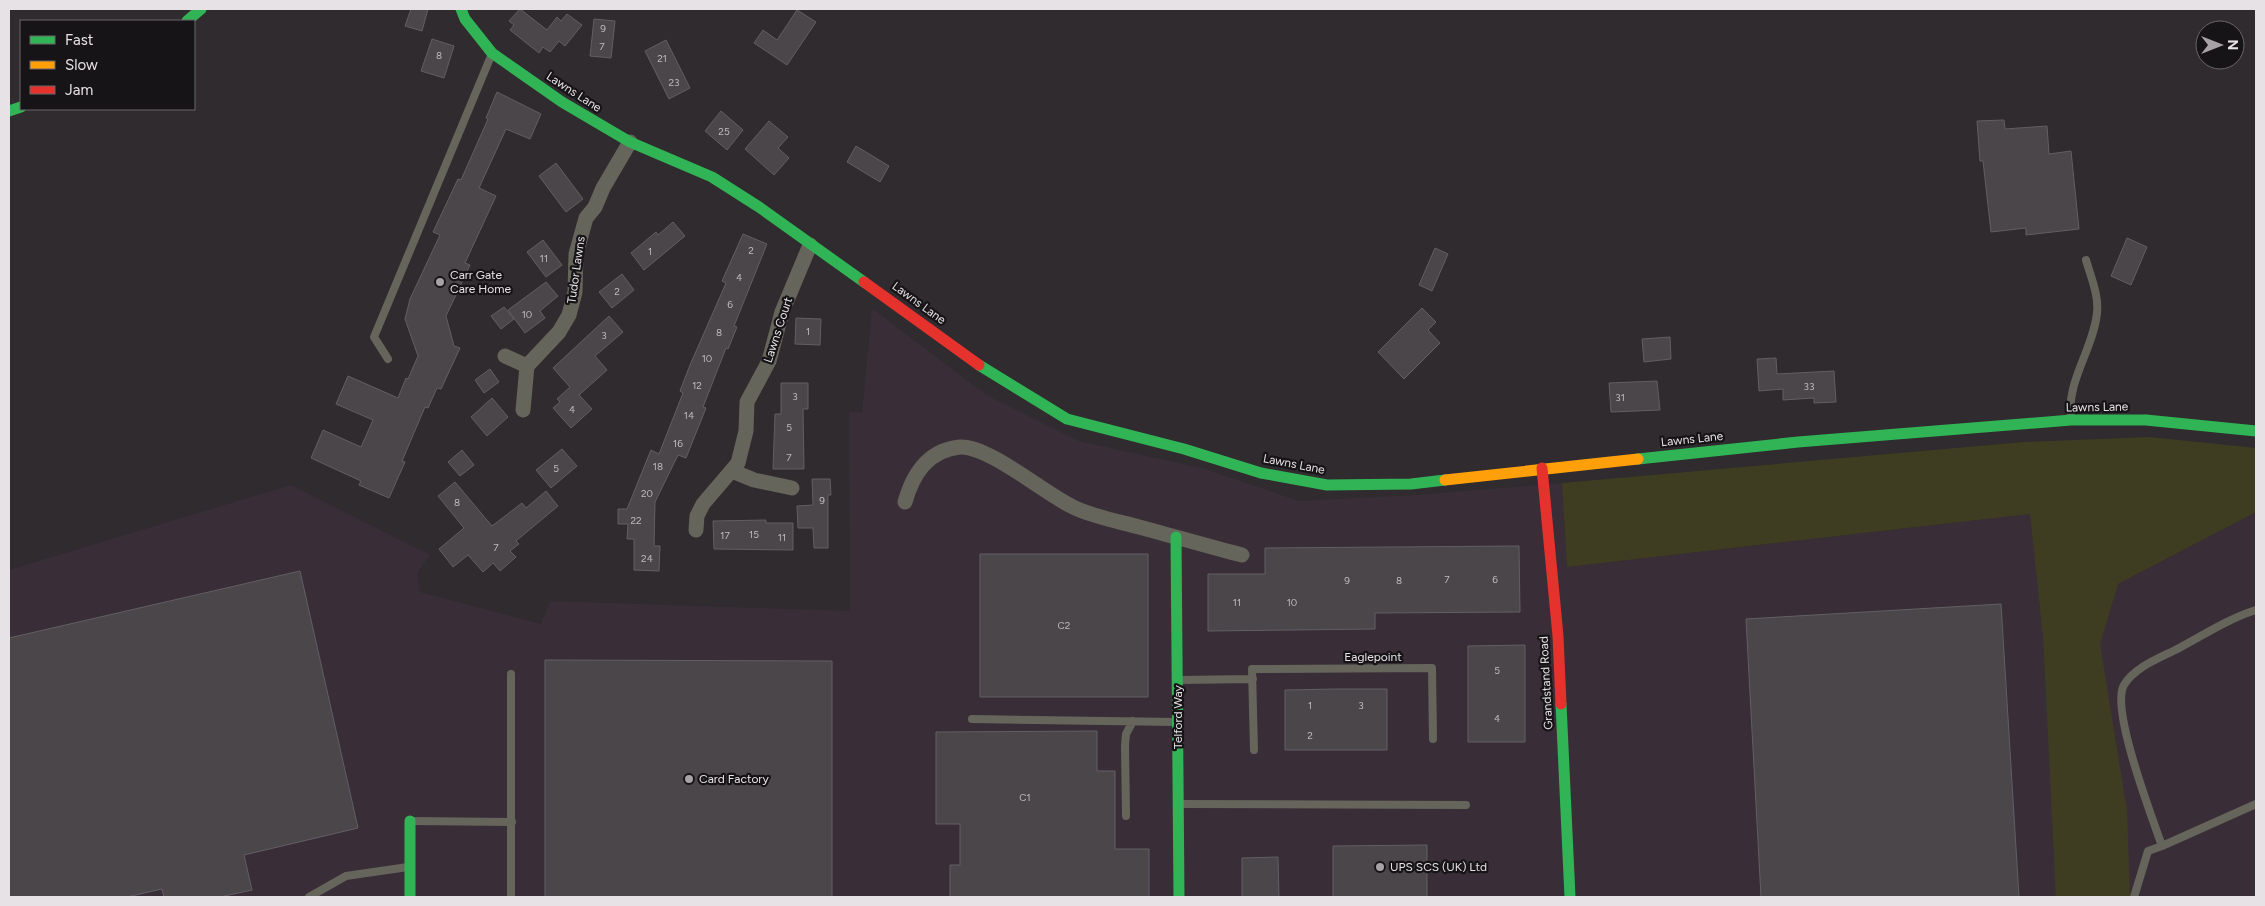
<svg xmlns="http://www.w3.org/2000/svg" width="2265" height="906" viewBox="0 0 2265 906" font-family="Figtree,sans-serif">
  <rect width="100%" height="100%" fill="#2f2b2e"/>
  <path fill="#392e37" d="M872 308 986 395 1079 441 1206 469 1299 501 1416 495 1562 483 1567 567 2030 514 2118 584 2256 512V897H9V570L291 485 430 555 417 573 420 592 541 624 550 601 850 611 849 411 862 413Z"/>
  <path fill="#3e3d21" d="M2149 437 2256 448V512L2118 584 2100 644 2127 811 2130 897H2056L2043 636 2030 514 1567 567 1562 483 2024 442Z"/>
  <path fill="#4a4649" stroke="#625f62" d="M411 9H428L422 31 405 26Z
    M520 9 547 30 557 17 561 21 567 14 582 25 565 46 559 41 550 52 543 47 539 53 510 30 514 25 509 21Z
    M797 10 816 22 787 65 754 43 763 30 777 40Z
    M594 19 615 21 611 58 590 56Z
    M432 39 454 46 444 78 421 71Z
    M666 40 690 88 669 99 645 51Z
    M497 92 541 114 530 139 506 129 479 188 496 196 465 263 470 265 446 316 454 346 460 348 441 389 437 388 428 408 425 407 402 461 405 462 389 498 359 485 361 481 311 458 323 430 361 447 373 420 336 404 348 376 398 398 406 378 408 379 418 356 405 319 410 299 440 235 433 232 458 179 461 180 488 119 486 118Z
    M721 111 743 130 727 150 705 131Z
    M2004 120 2005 129 2047 126 2049 154 2071 151 2079 229 2026 235V228L1991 232 1983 161H1980L1977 121Z
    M769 121 788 137 778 148 789 158 774 175 745 149Z
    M856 146 889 166 880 182 847 162Z
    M556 163 583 199 566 212 539 176Z
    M673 222 685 236 644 270 631 253 656 232 658 235Z
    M743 234 767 244 734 326 737 327 728 349 726 348 703 407 706 408 686 458 678 455 655 502 654 546H660L659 571 634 570V539H627L628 524H618V509H627L651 450 659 454 683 393 680 391 690 365 726 283 722 281Z
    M2127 238 2147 247 2131 285 2111 276Z
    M543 240 562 265 546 277 527 252Z
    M1435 248 1448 254 1432 291 1419 285Z
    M622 274 634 290 612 308 599 292Z
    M546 282 558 296 540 311 545 318 525 333 508 310Z
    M504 307 514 319 501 329 491 316Z
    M1422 308 1436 322 1428 330 1440 343 1404 379 1378 352Z
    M609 316 623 332 595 356 607 370 579 395 592 409 571 428 553 408 560 402 557 399 570 387 553 368Z
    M796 318 821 319 820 345 795 344Z
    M1670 337 1671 359 1644 362 1642 339Z
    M1776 358 1777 374 1834 371 1836 402 1814 403V398L1783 400V389L1759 391 1757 359Z
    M490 369 499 382 484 393 475 380Z
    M1657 381 1660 410 1611 412 1609 383Z
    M781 383H808V409H803L804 469H773L775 414H781Z
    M492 398 508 417 487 436 471 417Z
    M562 449 577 466 551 488 536 470Z
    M462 450 474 465 460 476 448 462Z
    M812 479H830L831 495H828V548H814L813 528H798L797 506 813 505Z
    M455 482 492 526 522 503 526 508 546 491 558 506 516 541 519 544 510 551 516 557 500 571 493 563 483 572 468 555 453 567 439 549 464 528 438 496Z
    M766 520V523H793V550L714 549 713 521Z
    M1519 546 1520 612 1375 613V629L1208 631V574H1265V548Z
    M980 554H1148V697H980Z
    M300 571 358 828 244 855 252 890 220 897H164L162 889 127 897H9V638Z
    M2001 604 2019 897H1761L1746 619Z
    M1525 645V742H1468V646Z
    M545 660 832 661V897H545Z
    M1336 689H1387V750H1285V690Z
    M1097 731V771H1115V849H1149V897H950V865H960V824H936V732Z
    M1427 845V897H1333V846Z
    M1278 857 1279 897H1242V858Z"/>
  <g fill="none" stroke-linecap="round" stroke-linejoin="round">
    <path stroke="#65655b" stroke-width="8" d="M388 359 374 337 491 56
      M2071 418C2066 382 2093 350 2097 313 2099 296 2091 277 2086 260
      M2256 610C2230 618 2205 634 2181 647 2163 657 2135 666 2124 685 2110 708 2152 817 2162 846L2256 804
      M1180 680 1253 679
      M972 719 1176 722
      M1254 750 1252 669 1432 668 1433 739
      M1180 804 1466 805
      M1126 816 1125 745 1126 734 1133 721
      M412 821 512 822
      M309 897 346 876 408 867
      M511 897V674
      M2134 897 2148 851 2162 846"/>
    <path stroke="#65655b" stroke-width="15" d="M505 356 527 366
      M523 410 527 366 559 332 569 315 575 292 576 254 586 218 595 207 603 188 630 142
      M732 471 754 480 792 488
      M905 502C913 474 928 450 960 447 988 445 1045 494 1073 507 1094 517 1117 521 1139 527 1173 536 1207 546 1242 555
      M696 530 697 516 703 504 738 463 746 431 747 402 769 361 782 312 810 245"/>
    <path stroke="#30b455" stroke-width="11" d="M461 9 465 19 492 53 562 102 630 142 712 177 759 207 864 282
      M187 21 201 9
      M9 111 21 107
      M979 365 1067 419 1184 449 1261 473 1327 485 1411 484 1445 480
      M1638 459 1798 442 2071 420H2146L2256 431
      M1176 537 1179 897
      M1561 704 1570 897
      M410 821V897"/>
    <path stroke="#ff9f0a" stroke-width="11" d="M1445 480 1638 459"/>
    <path stroke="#e5322d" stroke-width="11" d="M864 282 979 365
      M1542 468 1558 636 1561 704"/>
  </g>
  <g fill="#a6a2a5" stroke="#161416" stroke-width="2">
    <circle cx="440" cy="282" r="5"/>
    <circle cx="689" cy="779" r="5"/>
    <circle cx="1380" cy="867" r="5"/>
  </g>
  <g text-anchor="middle" stroke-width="4.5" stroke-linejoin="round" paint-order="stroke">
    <g font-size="10" fill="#bfbbbe">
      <text x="603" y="32">9</text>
      <text x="602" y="50">7</text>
      <text x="439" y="59">8</text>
      <text x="662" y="62">21</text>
      <text x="674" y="86">23</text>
      <text x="724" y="135">25</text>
      <text x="751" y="254">2</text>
      <text x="650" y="255">1</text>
      <text x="544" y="262">11</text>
      <text x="739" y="281">4</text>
      <text x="617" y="295">2</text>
      <text x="730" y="308">6</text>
      <text x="527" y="318">10</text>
      <text x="808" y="335">1</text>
      <text x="719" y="336">8</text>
      <text x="604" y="339">3</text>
      <text x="707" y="362">10</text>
      <text x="697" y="389">12</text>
      <text x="1809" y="390">33</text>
      <text x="795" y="400">3</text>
      <text x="1620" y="401">31</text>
      <text x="572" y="413">4</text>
      <text x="689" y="419">14</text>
      <text x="789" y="431">5</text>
      <text x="678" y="447">16</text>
      <text x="789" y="461">7</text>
      <text x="658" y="470">18</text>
      <text x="556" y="472">5</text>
      <text x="647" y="497">20</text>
      <text x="822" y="504">9</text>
      <text x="457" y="506">8</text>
      <text x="636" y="524">22</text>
      <text x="754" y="538">15</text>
      <text x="725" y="539">17</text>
      <text x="782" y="541">11</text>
      <text x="496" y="551">7</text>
      <text x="647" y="562">24</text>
      <text x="1447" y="583">7</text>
      <text x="1495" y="583">6</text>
      <text x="1347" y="584">9</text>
      <text x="1399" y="584">8</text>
      <text x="1237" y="606">11</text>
      <text x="1292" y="606">10</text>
      <text x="1064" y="629">C2</text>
      <text x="1497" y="674">5</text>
      <text x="1310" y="709">1</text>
      <text x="1361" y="709">3</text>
      <text x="1497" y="722">4</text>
      <text x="1310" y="739">2</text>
      <text x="1025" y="801">C1</text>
    </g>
    <g font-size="12" fill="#e6e2e5" stroke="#161416">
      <text transform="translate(574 92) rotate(33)" y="4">Lawns Lane</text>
      <text transform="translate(576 270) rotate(-82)" y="4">Tudor Lawns</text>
      <text transform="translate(919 303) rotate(36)" y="4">Lawns Lane</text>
      <text transform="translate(778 330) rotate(-72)" y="4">Lawns Court</text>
      <text transform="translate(2097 407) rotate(-1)" y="4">Lawns Lane</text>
      <text transform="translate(1692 439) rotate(-6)" y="4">Lawns Lane</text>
      <text transform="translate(1294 464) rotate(11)" y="4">Lawns Lane</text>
      <text x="1373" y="661">Eaglepoint</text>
      <text transform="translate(1546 683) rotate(-93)" y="4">Grandstand Road</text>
      <text transform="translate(1178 717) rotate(-90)" y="4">Telford Way</text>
    </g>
    <g font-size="12" fill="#e6e2e5" stroke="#161416" text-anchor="start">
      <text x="450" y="279">Carr Gate<tspan x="450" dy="14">Care Home</tspan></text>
      <text x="699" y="783">Card Factory</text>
      <text x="1390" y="871">UPS SCS (UK) Ltd</text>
    </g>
  </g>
  <rect width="2265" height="906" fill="none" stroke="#e6e2e5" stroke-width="20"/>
  <rect x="20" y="20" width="175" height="90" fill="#161416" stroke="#696669"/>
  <rect x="30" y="36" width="25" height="8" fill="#30b455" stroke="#696669"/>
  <text x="65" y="45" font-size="15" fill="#e6e2e5">Fast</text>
  <rect x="30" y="61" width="25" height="8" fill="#ff9f0a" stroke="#696669"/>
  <text x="65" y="70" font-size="15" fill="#e6e2e5">Slow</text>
  <rect x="30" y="86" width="25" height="8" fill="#e5322d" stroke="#696669"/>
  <text x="65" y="95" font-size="15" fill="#e6e2e5">Jam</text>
  <g transform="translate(2220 45) rotate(90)"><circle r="24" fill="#161416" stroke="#696669"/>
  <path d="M0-4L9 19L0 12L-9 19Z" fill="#a6a2a5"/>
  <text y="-8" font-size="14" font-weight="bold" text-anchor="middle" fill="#e6e2e5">N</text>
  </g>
</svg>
